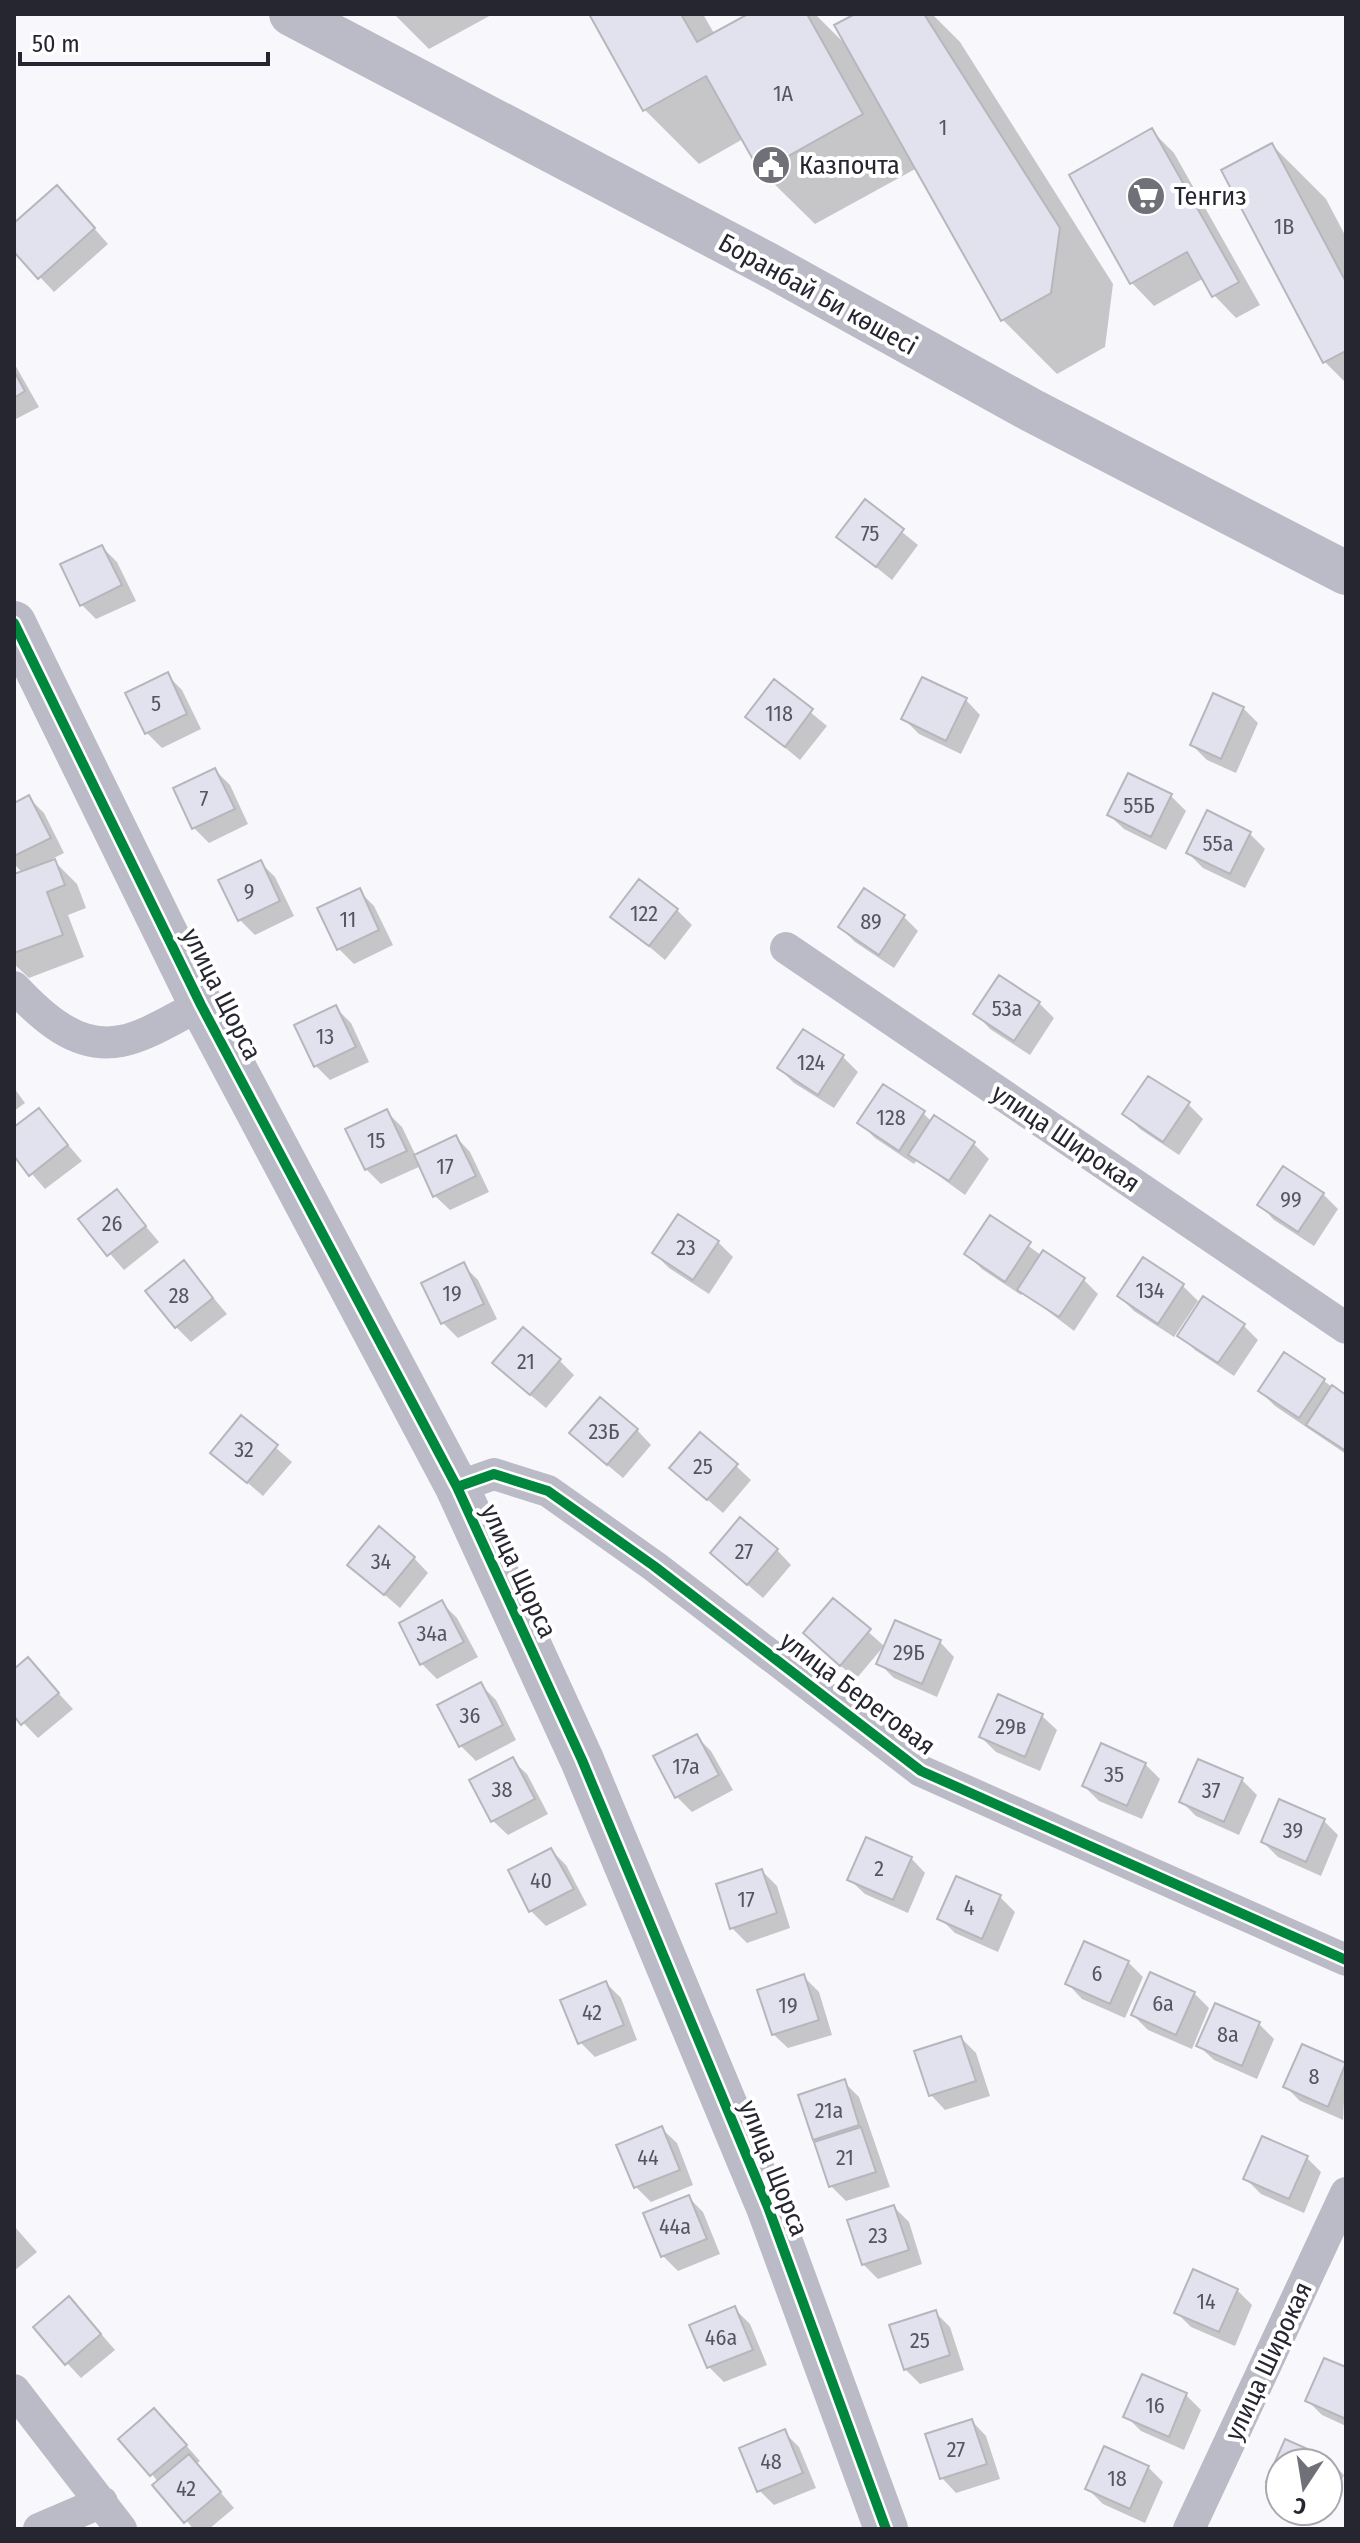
<svg xmlns="http://www.w3.org/2000/svg" width="1360" height="2543" viewBox="0 0 1360 2543" font-family="'Fira Sans Condensed',sans-serif">
  <rect width="100%" height="100%" fill="#f8f8fc"/>
  <path fill="#0003" d="M394 14H493L429 49Z
    M592 14H703L715 35 752 14H815L846 45 859 14H932L960 42 1113 284 1105 347 1057 374 1003 320 917 168 815 224 761 171 743 139 699 164 645 110Z
    M1152 131 1174 153 1260 305 1236 318 1214 295 1204 278 1154 306 1132 283 1071 176Z
    M1272 145 1326 199 1346 237V383L1325 362Z
    M72 203 108 244 54 292 14 249V226Z
    M14 363 39 407 14 420Z
    M865 502 918 545 892 580 839 537Z
    M102 547 117 562 136 601 96 619 81 604Z
    M167 675 182 690 201 729 162 748 147 733Z
    M774 682 827 726 800 760 748 717Z
    M966 700 980 715 961 754 919 734 904 719Z
    M1243 708 1258 723 1236 773 1207 760 1192 745Z
    M215 770 230 785 248 824 209 843 194 828Z
    M1171 796 1186 811 1166 850 1124 829 1109 815Z
    M29 798 44 813 64 853 52 859 77 884 86 908 68 915 84 957 29 978 14 964V876L23 873 14 864V805Z
    M1250 834 1265 849 1245 888 1203 868 1188 853Z
    M260 862 275 877 294 916 255 935 240 920Z
    M359 891 374 906 393 945 354 964 339 949Z
    M677 910 692 925 665 960 613 916Z
    M904 917 918 931 894 968 855 942 840 927Z
    M1000 977 1039 1003 1054 1018 1030 1055 990 1029 976 1014Z
    M336 1008 351 1023 369 1062 330 1080 315 1065Z
    M804 1031 843 1057 858 1072 834 1108 794 1083 779 1068Z
    M14 1088 25 1103 14 1111Z
    M1188 1104 1203 1119 1179 1155 1140 1129 1125 1114Z
    M39 1111 82 1161 45 1189 14 1153V1130Z
    M387 1112 402 1127 416 1156 456 1137 470 1152 489 1192 450 1210 435 1196 421 1166 381 1184 366 1169Z
    M923 1113 932 1122 935 1118 974 1144 989 1159 965 1195 917 1160 914 1164 875 1138 860 1123Z
    M1284 1168 1323 1194 1338 1209 1314 1246 1274 1220 1260 1205Z
    M117 1192 159 1242 124 1270 81 1220Z
    M991 1218 1042 1256 1083 1279 1098 1294 1074 1331 1023 1292 1021 1295 982 1269 967 1254Z
    M718 1242 733 1257 709 1294 669 1268 654 1253Z
    M1144 1260 1183 1286 1198 1301 1174 1337 1134 1311 1119 1296Z
    M184 1263 227 1314 191 1342 176 1327Z
    M463 1265 478 1280 497 1319 458 1338 443 1323Z
    M1243 1325 1258 1340 1234 1376 1195 1350 1180 1335Z
    M559 1360 574 1375 546 1408 510 1378Z
    M1324 1381 1346 1397V1454L1275 1406 1260 1391Z
    M242 1418 292 1462 263 1496 213 1453Z
    M637 1430 651 1445 623 1478 587 1448Z
    M736 1466 751 1480 723 1513 687 1482Z
    M777 1550 791 1565 763 1598 727 1567Z
    M414 1558 428 1573 400 1608 350 1565Z
    M833 1600 884 1646 856 1679 820 1648Z
    M442 1603 457 1618 478 1657 437 1679 422 1664Z
    M940 1642 954 1657 937 1697 894 1678 879 1663Z
    M28 1660 73 1709 38 1738 14 1713V1672Z
    M481 1685 496 1700 516 1740 476 1761 461 1746 440 1706Z
    M1042 1716 1057 1730 1040 1771 996 1752 981 1737Z
    M696 1736 711 1751 733 1790 692 1812 677 1797 656 1757Z
    M512 1760 527 1774 548 1814 508 1835 493 1821Z
    M1145 1764 1160 1779 1142 1819 1099 1801 1084 1786Z
    M1242 1780 1257 1795 1239 1835 1196 1816 1181 1801Z
    M1323 1820 1338 1835 1321 1876 1278 1857 1263 1842Z
    M551 1850 566 1865 587 1905 546 1926 531 1911 510 1871Z
    M911 1858 925 1873 908 1913 865 1894 850 1880Z
    M762 1871 777 1886 790 1928 747 1943 732 1928Z
    M957 1878 1000 1897 1015 1912 998 1952 955 1933 940 1918Z
    M1128 1962 1143 1977 1125 2018 1082 1999 1068 1984Z
    M804 1977 819 1992 832 2035 788 2048 773 2034Z
    M606 1983 621 1998 637 2040 595 2057 580 2042Z
    M1194 1993 1209 2008 1192 2049 1148 2030 1133 2015Z
    M1216 2005 1259 2024 1274 2039 1257 2079 1214 2060 1199 2046Z
    M961 2038 976 2053 990 2096 945 2110 931 2095Z
    M1303 2046 1346 2065 1343 2120 1300 2101 1285 2086Z
    M844 2082 859 2097 890 2187 846 2201 831 2186 814 2139Z
    M662 2129 677 2143 693 2185 651 2202 636 2187 619 2146Z
    M1307 2158 1321 2172 1304 2213 1261 2194 1246 2179Z
    M688 2197 703 2212 720 2254 678 2271 663 2256Z
    M894 2207 909 2222 922 2264 878 2279 863 2264Z
    M14 2226 37 2252 14 2271Z
    M1237 2290 1252 2305 1235 2346 1191 2327 1176 2312Z
    M735 2309 750 2324 767 2365 724 2382 709 2367 692 2326Z
    M935 2312 950 2327 964 2370 920 2384 905 2369Z
    M84 2314 115 2350 81 2378 67 2363Z
    M1346 2369V2426L1322 2415 1307 2400Z
    M1143 2376 1186 2395 1201 2410 1184 2450 1141 2431 1126 2416Z
    M972 2421 986 2436 1000 2479 956 2493 942 2478Z
    M169 2426 200 2461 196 2464 234 2508 209 2529H193L152 2474Z
    M784 2432 799 2447 816 2488 774 2505 759 2490Z
    M1286 2442 1329 2460 1344 2475 1327 2515 1317 2511H1328V2463H1280V2493L1269 2482Z
    M1148 2467 1163 2482 1145 2523 1103 2504 1088 2489Z"/>
  <path fill="#e1e2ee" stroke="#b6b6bd" stroke-width="2" d="M589 14H681L697 42 748 14H807L863 114 760 172 706 76 643 111Z
    M855 14H924L1060 228 1051 293 1001 321 834 25Z
    M1152 128 1239 282 1212 297 1187 252 1130 284 1069 175Z
    M1272 143 1346 282V351L1323 363 1221 170Z
    M57 185 95 228 38 279 14 252V223Z
    M14 371 25 391 14 398Z
    M865 499 904 529 876 567 836 537Z
    M102 545 122 585 80 606 60 564Z
    M168 672 187 714 145 734 125 693Z
    M922 677 967 698 946 741 901 719Z
    M774 679 813 709 785 747 745 717Z
    M1213 693 1244 707 1221 759 1190 745Z
    M215 768 235 809 192 829 173 788Z
    M1128 773 1172 794 1151 837 1107 815Z
    M29 795 51 838 14 856V803Z
    M1207 810 1251 832 1230 874 1186 853Z
    M55 859 65 885 47 892 63 935 14 953V874Z
    M261 860 280 901 238 921 218 880Z
    M639 879 678 909 649 946 610 917Z
    M360 888 379 930 337 950 317 908Z
    M864 888 905 915 879 955 838 927Z
    M999 975 1040 1002 1014 1041 973 1014Z
    M336 1005 356 1047 314 1067 294 1025Z
    M803 1029 844 1055 818 1095 777 1068Z
    M1148 1076 1190 1102 1163 1142 1122 1114Z
    M883 1084 925 1111 899 1151 857 1123Z
    M39 1108 68 1145 29 1176 14 1156V1127Z
    M387 1109 407 1151 365 1170 345 1129Z
    M934 1115 975 1142 949 1181 908 1155Z
    M456 1135 476 1176 433 1197 414 1155Z
    M1283 1166 1324 1193 1298 1232 1257 1205Z
    M117 1189 146 1226 107 1256 78 1219Z
    M678 1214 719 1241 693 1280 652 1253Z
    M990 1215 1031 1242 1005 1282 964 1254Z
    M1043 1250 1085 1278 1059 1317 1017 1290Z
    M1143 1257 1184 1284 1158 1324 1117 1296Z
    M184 1260 213 1298 175 1328 145 1291Z
    M464 1262 484 1304 441 1324 421 1283Z
    M1203 1296 1245 1324 1218 1363 1177 1336Z
    M523 1327 561 1359 530 1395 492 1363Z
    M1284 1352 1325 1379 1299 1418 1258 1391Z
    M1332 1385 1346 1395V1451L1306 1425Z
    M600 1397 638 1429 607 1465 569 1433Z
    M241 1415 278 1445 247 1483 210 1453Z
    M700 1432 738 1464 707 1500 669 1468Z
    M740 1517 778 1549 747 1585 710 1553Z
    M379 1526 415 1557 384 1595 347 1565Z
    M833 1598 871 1629 840 1666 803 1633Z
    M442 1600 464 1642 420 1665 399 1623Z
    M895 1620 941 1640 922 1684 876 1664Z
    M28 1657 59 1693 21 1725 14 1716V1669Z
    M481 1682 503 1725 459 1747 437 1705Z
    M998 1694 1043 1714 1025 1757 979 1737Z
    M697 1734 719 1775 675 1798 653 1756Z
    M1101 1743 1146 1763 1127 1806 1082 1786Z
    M513 1757 535 1799 491 1822 469 1780Z
    M1198 1759 1243 1778 1224 1822 1179 1802Z
    M1279 1799 1325 1819 1306 1862 1261 1842Z
    M866 1837 912 1857 893 1900 847 1880Z
    M551 1848 574 1889 529 1912 508 1870Z
    M762 1869 777 1913 730 1929 716 1884Z
    M956 1876 1001 1895 982 1939 937 1919Z
    M1084 1941 1129 1961 1110 2004 1065 1984Z
    M1150 1972 1195 1992 1176 2035 1131 2015Z
    M804 1974 819 2020 772 2035 757 1990Z
    M606 1981 624 2025 578 2044 560 2000Z
    M1215 2003 1260 2022 1242 2066 1196 2046Z
    M961 2036 976 2081 929 2096 914 2051Z
    M1302 2044 1346 2063 1328 2107 1283 2087Z
    M845 2079 859 2125 813 2140 798 2095Z
    M662 2126 680 2170 634 2188 616 2145Z
    M861 2127 876 2172 829 2187 814 2142Z
    M1262 2136 1308 2156 1289 2199 1243 2179Z
    M689 2195 707 2239 661 2257 643 2213Z
    M894 2205 909 2250 862 2265 847 2220Z
    M1193 2269 1238 2289 1219 2332 1174 2313Z
    M69 2296 101 2334 65 2365 33 2327Z
    M735 2306 753 2350 707 2368 689 2325Z
    M936 2310 950 2355 904 2370 889 2325Z
    M1324 2358 1346 2367V2419L1305 2401Z
    M1142 2374 1187 2393 1169 2437 1123 2417Z
    M154 2408 187 2445 150 2476 118 2439Z
    M972 2419 987 2464 940 2479 925 2434Z
    M785 2429 803 2473 757 2492 739 2448Z
    M1285 2439 1330 2459 1328 2464 1280 2463V2488L1266 2482Z
    M1104 2446 1149 2466 1130 2509 1085 2489Z
    M189 2454 221 2492 184 2523 152 2485Z"/>
  <g fill="none" stroke-linecap="round" stroke-linejoin="round">
    <path stroke="#bbbbc7" stroke-width="32" d="M786 948 1346 1328
      M14 987C41 1016 77 1050 121 1041 148 1036 177 1016 201 1005
      M457 1487 494 1474 548 1491 654 1566 921 1771 1346 1960
      M14 2390 121 2529
      M39 2529 102 2502
      M1189 2529 1346 2193"/>
    <path stroke="#babbc7" stroke-width="44" d="M291 14 767 264 1031 410 1346 573
      M14 623 201 1005 457 1487 582 1760 768 2207 886 2529"/>
    <g stroke="#fff" stroke-width="15">
      <path id="cycleway" d="M14 623 201 1005 457 1487 582 1760 768 2207 886 2529
        M457 1487 494 1474 548 1491 654 1566 921 1771 1346 1960"/>
    </g>
    <use href="#cycleway" stroke="#00873e" stroke-width="10"/>
  </g>
  <defs>
    <g id="civic-disc" transform="scale(2)"><circle r="9.5" fill="#707078" stroke="#fff"/><path d="M-.6-6.5H3V-4.5H.6V-3L4-1V1h2V6H-6V1h2V-1L-.6-3ZM-1.2 2.5V6h2.4V2.5Z" fill="#fff"/></g>
    <g id="supermarket-disc" transform="scale(2)"><circle r="9.5" fill="#707078" stroke="#fff"/><path d="M-6-5.5h2.5l.6 2H6L4.5 2H-2.5L-4.4-4H-6ZM-1.5 3.2a1.3 1.3 0 1 0 .1 0ZM3 3.2a1.3 1.3 0 1 0 .1 0Z" fill="#fff"/></g>
  </defs>
  <g fill-rule="evenodd">
    <use href="#civic-disc" x="771" y="165"/>
    <use href="#supermarket-disc" x="1146" y="196"/>
  </g>
  <g text-anchor="middle" stroke-width="8" stroke-linejoin="round" paint-order="stroke">
    <g font-size="22" fill="#555560">
      <text x="783" y="101">1А</text>
      <text x="943" y="135">1</text>
      <text x="1284" y="234">1В</text>
      <text x="870" y="541">75</text>
      <text x="156" y="711">5</text>
      <text x="779" y="721">118</text>
      <text x="204" y="806">7</text>
      <text x="1139" y="813">55Б</text>
      <text x="1218" y="851">55а</text>
      <text x="249" y="899">9</text>
      <text x="644" y="921">122</text>
      <text x="348" y="927">11</text>
      <text x="871" y="929">89</text>
      <text x="1007" y="1016">53а</text>
      <text x="325" y="1044">13</text>
      <text x="811" y="1070">124</text>
      <text x="891" y="1125">128</text>
      <text x="376" y="1148">15</text>
      <text x="445" y="1174">17</text>
      <text x="1291" y="1207">99</text>
      <text x="112" y="1231">26</text>
      <text x="686" y="1255">23</text>
      <text x="1150" y="1298">134</text>
      <text x="452" y="1301">19</text>
      <text x="179" y="1303">28</text>
      <text x="526" y="1369">21</text>
      <text x="604" y="1439">23Б</text>
      <text x="244" y="1457">32</text>
      <text x="703" y="1474">25</text>
      <text x="744" y="1559">27</text>
      <text x="381" y="1569">34</text>
      <text x="432" y="1641">34а</text>
      <text x="909" y="1660">29Б</text>
      <text x="470" y="1723">36</text>
      <text x="1011" y="1734">29в</text>
      <text x="686" y="1774">17а</text>
      <text x="1114" y="1782">35</text>
      <text x="502" y="1797">38</text>
      <text x="1211" y="1798">37</text>
      <text x="1293" y="1838">39</text>
      <text x="879" y="1876">2</text>
      <text x="541" y="1888">40</text>
      <text x="746" y="1907">17</text>
      <text x="969" y="1915">4</text>
      <text x="1097" y="1981">6</text>
      <text x="1163" y="2011">6а</text>
      <text x="788" y="2013">19</text>
      <text x="592" y="2020">42</text>
      <text x="1228" y="2042">8а</text>
      <text x="1314" y="2084">8</text>
      <text x="829" y="2118">21а</text>
      <text x="648" y="2165">44</text>
      <text x="845" y="2165">21</text>
      <text x="675" y="2234">44а</text>
      <text x="878" y="2243">23</text>
      <text x="1206" y="2309">14</text>
      <text x="721" y="2345">46а</text>
      <text x="920" y="2348">25</text>
      <text x="1155" y="2413">16</text>
      <text x="956" y="2457">27</text>
      <text x="771" y="2469">48</text>
      <text x="1117" y="2486">18</text>
      <text x="186" y="2496">42</text>
    </g>
    <g font-size="26" fill="#262631" stroke="#fff" text-anchor="start">
      <text x="799" y="174">Казпочта</text>
      <text x="1174" y="205">Тенгиз</text>
    </g>
    <g font-size="26" fill="#262631" stroke="#fff">
      <text transform="translate(818 294) rotate(29)" y="9">Боранбай Би көшесі</text>
      <text transform="translate(222 994) rotate(63)" y="9">улица Щорса</text>
      <text transform="translate(1066 1138) rotate(34)" y="9">улица Широкая</text>
      <text transform="translate(519 1571) rotate(65)" y="9">улица Щорса</text>
      <text transform="translate(858 1693) rotate(37)" y="9">улица Береговая</text>
      <text transform="translate(774 2168) rotate(68)" y="9">улица Щорса</text>
      <text transform="translate(1268 2361) rotate(-65)" y="9">улица Широкая</text>
    </g>
  </g>
  <rect width="1360" height="2543" fill="none" stroke="#262631" stroke-width="32"/>
  <g transform="translate(1304 2487) rotate(192)"><circle r="38" fill="#ffffff" stroke="#a8a8ad" stroke-width="2"/>
  <path d="M0-6L14 30L0 20L-14 30Z" fill="#707078"/>
  <text y="-12" font-size="22" font-weight="bold" text-anchor="middle" fill="#262631">С</text>
  </g>
  <path d="M20 52v12h248v-12" fill="none" stroke="#262631" stroke-width="4"/>
  <text x="32" y="52" font-size="24" fill="#262631" stroke="#ffffff" stroke-width="6" paint-order="stroke">50 m</text>
</svg>
